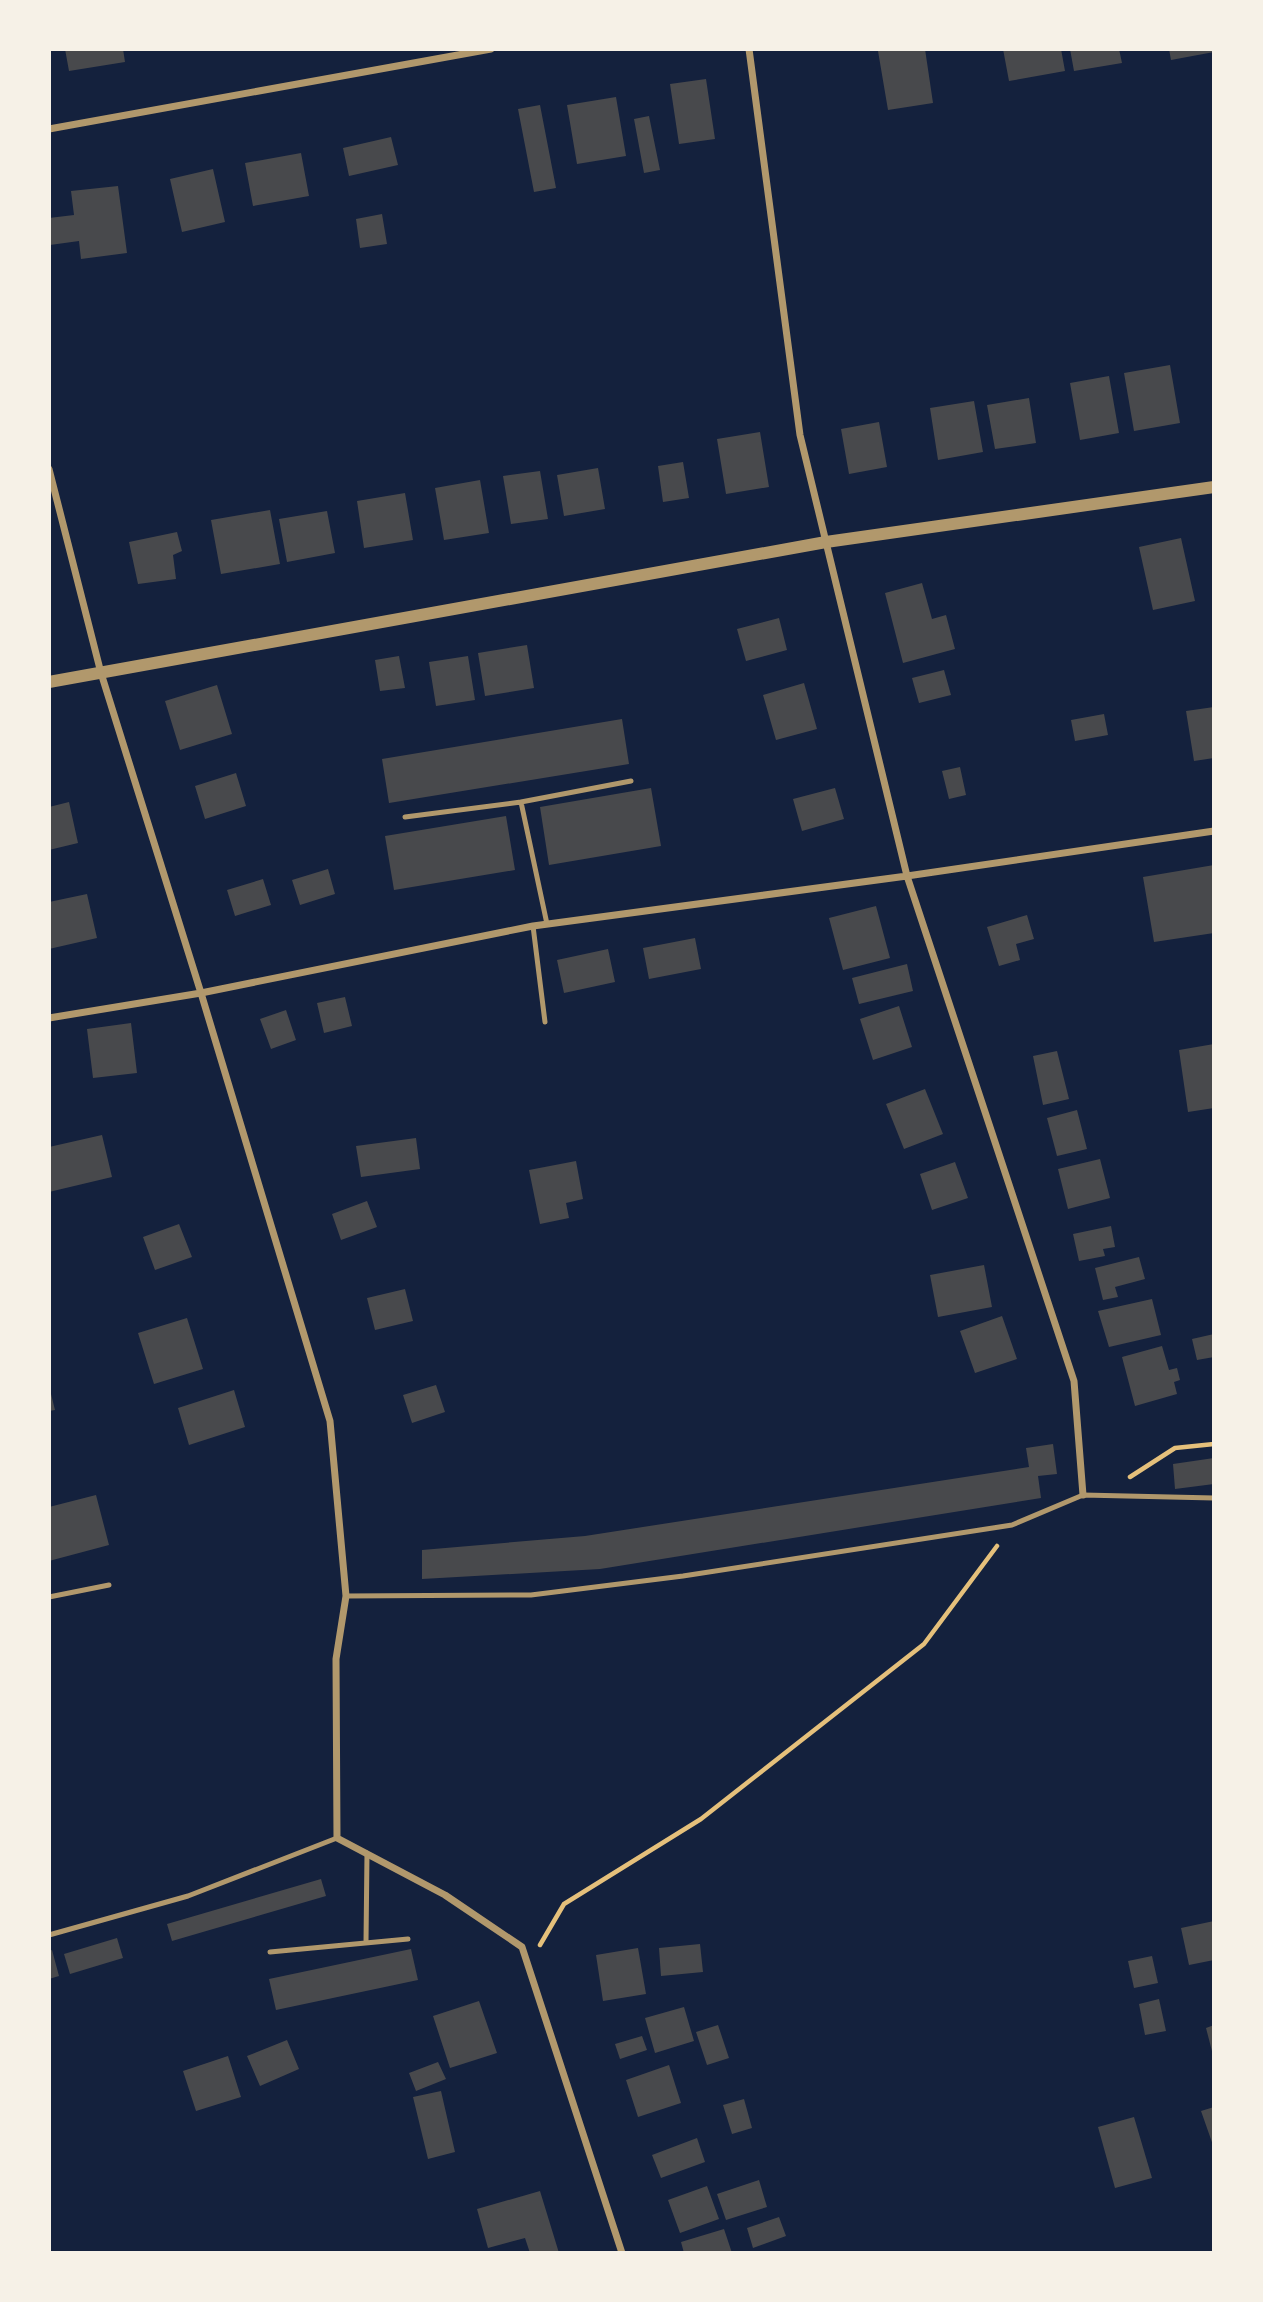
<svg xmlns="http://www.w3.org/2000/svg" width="1263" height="2302" viewBox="0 0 1263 2302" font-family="'PT Sans Narrow',sans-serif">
  <rect width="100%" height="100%" fill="#14213d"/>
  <path fill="#48494c" d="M65 49H123L125 62 69 71Z
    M895 49H925L933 103 888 110 878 51Z
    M1003 49H1061L1065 71 1009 81Z
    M1070 49H1119L1122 63 1074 71Z
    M1169 49H1214V52L1171 60Z
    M706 79 715 139 679 144 670 84Z
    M616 97 626 156 577 164 567 105Z
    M540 105 556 188 534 192 518 109Z
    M649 116 660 170 644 173 634 119Z
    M391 137 398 165 349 176 343 148Z
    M301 153 309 196 253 206 245 163Z
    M213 169 225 222 182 232 170 179Z
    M118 186 127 253 81 259 79 241 50 245 49 218 74 215 71 191Z
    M382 214 387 244 360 248 356 219Z
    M1170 365 1180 423 1134 431 1124 373Z
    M1109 376 1119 433 1080 440 1070 383Z
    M1029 398 1036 443 995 449 987 405Z
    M974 401 983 452 938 460 930 408Z
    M879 422 887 467 849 474 841 429Z
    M760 432 769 487 726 494 717 439Z
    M683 462 689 498 663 502 658 466Z
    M598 468 605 509 564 516 557 475Z
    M540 471 548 519 511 524 503 476Z
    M480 480 489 533 444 540 435 488Z
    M405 493 413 540 364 548 357 501Z
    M270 510 280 564 221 574 211 520Z
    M327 511 335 553 287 562 279 519Z
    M177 532 182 551 173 555 176 579 138 584 129 542Z
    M1181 538 1195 601 1153 610 1139 547Z
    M922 583 932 619 946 615 955 649 903 663 885 593Z
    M779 618 787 650 746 661 737 629Z
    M527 645 534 688 485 696 478 653Z
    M399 656 405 688 380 691 375 660Z
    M468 656 475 700 436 706 429 662Z
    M944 670 951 695 919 703 912 678Z
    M804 683 817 729 776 740 763 695Z
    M217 685 232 734 180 750 165 701Z
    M1214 707V758L1194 761 1186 711Z
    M1104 714 1108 735 1075 741 1071 720Z
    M622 719 629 764 389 803 382 759Z
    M960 767 966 795 949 799 942 771Z
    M236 773 246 806 205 819 195 786Z
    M651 788 661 846 549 865 540 807Z
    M835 788 844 819 802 831 793 799Z
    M69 802 78 843 49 850V807Z
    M506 816 515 870 394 890 385 836Z
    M1214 865V933L1154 942 1143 877Z
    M328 869 335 894 300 905 292 880Z
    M263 879 271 905 235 916 227 890Z
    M87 894 97 938 49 949V902Z
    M876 906 890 958 843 970 829 918Z
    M1027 915 1034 939 1016 944 1020 960 999 966 987 927Z
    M695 938 701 969 649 979 643 948Z
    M608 949 615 982 564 993 557 960Z
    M907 964 913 991 859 1004 852 978Z
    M345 997 352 1026 324 1033 317 1003Z
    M899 1006 912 1047 873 1060 860 1019Z
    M286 1010 296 1040 271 1049 260 1019Z
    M131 1023 137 1073 93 1078 87 1029Z
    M1214 1044V1108L1188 1112 1179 1050Z
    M1057 1051 1069 1099 1043 1105 1033 1056Z
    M925 1089 943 1134 904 1149 886 1104Z
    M1077 1110 1087 1149 1057 1156 1047 1118Z
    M102 1135 112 1177 49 1192V1147Z
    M416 1138 420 1169 361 1177 356 1146Z
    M1100 1159 1110 1198 1068 1209 1058 1169Z
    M576 1161 583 1199 566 1203 569 1218 540 1224 529 1170Z
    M955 1162 968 1198 932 1210 920 1174Z
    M367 1201 377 1227 341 1240 332 1214Z
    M179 1224 192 1257 155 1270 143 1237Z
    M1111 1226 1115 1247 1103 1249 1105 1256 1079 1261 1073 1234Z
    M1139 1257 1145 1279 1115 1287 1118 1297 1103 1300 1095 1268Z
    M984 1265 992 1307 938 1317 930 1275Z
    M405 1289 413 1321 375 1330 367 1298Z
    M1152 1299 1161 1335 1109 1347 1098 1311Z
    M1002 1316 1017 1359 975 1373 960 1331Z
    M187 1318 203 1369 154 1384 138 1333Z
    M1214 1334V1357L1197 1360 1192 1339Z
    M1162 1346 1169 1370 1177 1368 1180 1380 1174 1382 1177 1394 1135 1406 1122 1357Z
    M436 1385 445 1412 412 1423 403 1395Z
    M49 1386 55 1410 49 1411Z
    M234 1390 245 1427 189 1445 178 1408Z
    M1053 1444 1057 1474 1038 1476 1041 1498 600 1569 422 1579V1550L585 1536 1029 1467 1026 1448Z
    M1214 1458V1484L1175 1489 1173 1464Z
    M96 1495 109 1545 49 1561V1507Z
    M321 1879 326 1896 172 1941 167 1924Z
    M1214 1921V1960L1189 1965 1181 1928Z
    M117 1938 123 1958 70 1974 64 1954Z
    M700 1944 703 1972 661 1976 659 1948Z
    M638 1948 646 1994 603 2001 596 1955Z
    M411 1949 418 1980 276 2010 269 1979Z
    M52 1950 59 1976 49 1979V1951Z
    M1152 1956 1158 1983 1134 1988 1128 1961Z
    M1159 1999 1166 2031 1145 2035 1139 2004Z
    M479 2001 497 2053 450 2068 433 2016Z
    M684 2007 694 2041 655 2053 645 2018Z
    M718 2025 729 2058 707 2065 696 2032Z
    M1214 2025V2055H1213L1206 2028Z
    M642 2036 647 2050 620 2059 615 2044Z
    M287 2040 299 2069 260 2086 247 2056Z
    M228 2056 241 2097 196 2111 183 2071Z
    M438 2062 446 2079 416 2091 409 2073Z
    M669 2065 681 2103 638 2117 626 2080Z
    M441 2091 455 2152 428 2159 413 2097Z
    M744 2099 752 2128 732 2134 723 2105Z
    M1214 2107V2148L1201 2111Z
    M1134 2117 1152 2178 1115 2188 1098 2127Z
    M697 2138 705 2162 661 2178 652 2155Z
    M759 2180 767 2207 726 2220 717 2194Z
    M707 2186 719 2219 680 2233 668 2200Z
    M540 2191 559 2253H530L525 2238 488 2248 477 2209Z
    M779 2217 786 2236 753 2248 747 2228Z
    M724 2229 732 2253H684L681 2242Z"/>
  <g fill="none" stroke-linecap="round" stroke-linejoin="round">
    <path stroke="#e5c07b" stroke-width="4.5" d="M1130 1477 1175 1448 1214 1444
      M540 1945 564 1904 701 1819 924 1644 997 1546"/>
    <path stroke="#b1986c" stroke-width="5" d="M521 802 547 924
      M405 817 521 802 631 781
      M533 926 545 1022
      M346 1596 531 1595 683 1576 1012 1525 1083 1495 1214 1498
      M49 1597 109 1585
      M49 1935 188 1896 337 1838
      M366 1942 367 1853
      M270 1952 408 1939"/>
    <path stroke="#b1986c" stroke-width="7" d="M749 49 800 435 907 876 1074 1381 1083 1495
      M49 129 491 49
      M49 469 101 673 201 993 330 1421 346 1596 336 1659 337 1838 445 1895 522 1947 622 2253
      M49 1018 201 993 533 926 907 876 1214 831"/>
    <path stroke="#b1986c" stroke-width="12" d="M49 682 826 542 1214 487"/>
  </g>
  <rect width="1263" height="2302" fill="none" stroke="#f6f1e7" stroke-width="102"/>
</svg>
